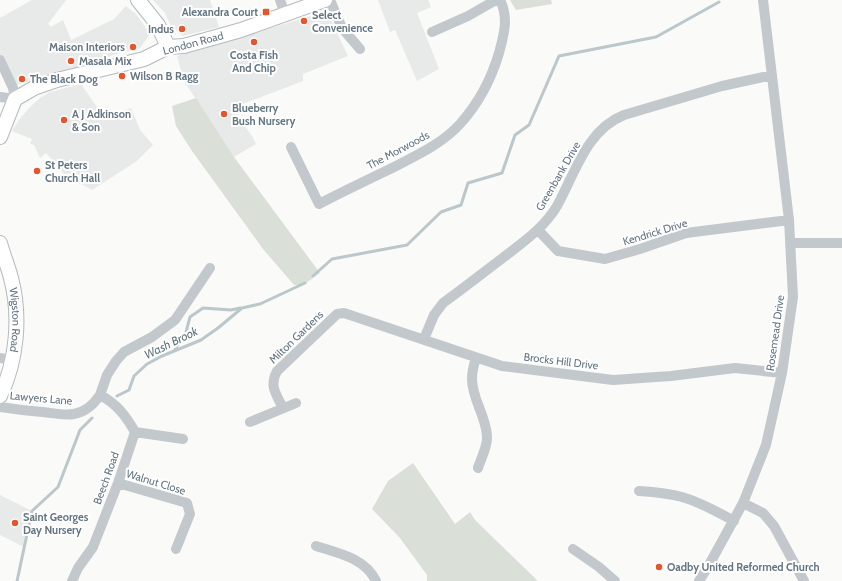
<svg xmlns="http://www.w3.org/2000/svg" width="842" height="581" viewBox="0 0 842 581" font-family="Cabin,sans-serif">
  <rect width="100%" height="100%" fill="#fafaf8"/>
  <path fill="#e8e9e9" d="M32 0H66L48 24 51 27 63 20 71 40 114 19 126 6 136 14 150 34 140 48 110 56V60L43 76 16 85 0 54V18Z
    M153 0H210L219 27 183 36 171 26 165 13Z
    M378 0H428L431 7 417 13 439 69 417 81 395 30 390 32Z
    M327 11 348 56 303 74V81L232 108 252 136 256 144 234 157 184 81 177 56Z
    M81 84 104 117 131 108 140 130 153 145 137 161 92 190 64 174 46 153 40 158 34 145 30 144 32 139 12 131 19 120 30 107 40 98 50 92Z
    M0 495 32 511 24 547 0 535Z"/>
  <path fill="#dadfd7" d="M510 0H551L552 4 516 10Z
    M196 98 234 157 320 273 303 285H294L263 249 192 151 176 126 172 106Z
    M413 463 455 524 470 512 475 520 538 581H427V575L400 538 372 509 388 481Z"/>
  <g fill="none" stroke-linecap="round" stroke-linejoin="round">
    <path stroke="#bbc7cb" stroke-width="3" d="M313 276 332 259 407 245 441 212 461 205 468 183 502 173 515 135 529 125 559 56 656 37 719 2
      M174 351 186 332 190 317 203 308 231 310 240 308
      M117 396 129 390 134 376 147 364 162 356 201 340 218 328 242 308 260 304 305 283
      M17 581 32 511 58 487 80 430 92 418"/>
    <g stroke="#b3babf" stroke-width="16">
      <g id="secondary">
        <path d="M138 0 158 25 168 47"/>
        <path d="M0 137 15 99 34 88 57 80 144 59 168 47 184 46 241 30 325 0"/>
        <path id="s1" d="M0 243C3 255 8 266 11 278 21 316 17 361 0 396"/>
      </g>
    </g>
    <path stroke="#c3c8cc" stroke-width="10" d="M280 0 285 14
      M330 0 342 28 360 49
      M432 32 468 16 496 0
      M0 60 13 88 15 99 0 97
      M291 147 319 204C342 192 365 181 388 170 413 157 441 145 460 124 478 104 491 80 499 53 504 34 509 18 500 0
      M538 230 558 251 605 259 640 249 686 233 789 220
      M791 243H842
      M424 339 434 315 443 303C464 288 484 272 504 257 523 242 544 228 557 206 575 174 586 130 624 115L722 86 772 75
      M0 358 12 360
      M476 358C474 364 472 372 472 379 472 399 486 416 487 436 488 446 481 458 478 468
      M100 395 107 375 116 361 124 352 152 337 175 320 210 268
      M0 407C14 409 29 411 43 412 53 413 64 416 74 414 85 412 94 404 100 395 117 404 126 416 135 432L118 483 93 547 78 568 72 581
      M283 408C276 394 269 386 277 371L337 314 344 313 502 366 613 380 671 376 735 368 782 373
      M250 422 296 403
      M135 432 183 439
      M118 483 187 503 190 514 176 549
      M639 491C654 492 668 493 682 497 700 502 718 512 734 521
      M743 503 763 513 774 526 804 581
      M316 546C338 553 365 558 376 581
      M573 549 599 567 615 581
      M699 581 709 565 743 503 766 445 782 373 793 297 789 220 763 0"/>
    <use href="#secondary" stroke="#fff" stroke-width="14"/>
  </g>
  <g fill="#e4572e" stroke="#fff" stroke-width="1.5">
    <rect x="262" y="8" width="8" height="8" rx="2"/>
    <circle cx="304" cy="21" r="4"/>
    <circle cx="182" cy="29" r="4"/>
    <circle cx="254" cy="42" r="4"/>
    <circle cx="133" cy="47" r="4"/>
    <circle cx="71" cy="61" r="4"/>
    <circle cx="122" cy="76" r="4"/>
    <circle cx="22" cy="79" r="4"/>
    <circle cx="224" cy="114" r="4"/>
    <circle cx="64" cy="120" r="4"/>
    <circle cx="37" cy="171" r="4"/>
    <circle cx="15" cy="523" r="4"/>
    <circle cx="659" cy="567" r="4"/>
  </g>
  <g text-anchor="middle" stroke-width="4" stroke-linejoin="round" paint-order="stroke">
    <g font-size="11" font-weight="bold" fill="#657683" stroke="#fff" text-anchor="start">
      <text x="258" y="16" text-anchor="end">Alexandra Court</text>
      <text x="312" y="19">Select<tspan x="312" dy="13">Convenience</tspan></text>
      <text x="174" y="33" text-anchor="end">Indus</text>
      <text x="125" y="51" text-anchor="end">Maison Interiors</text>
      <text x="254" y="59" text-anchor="middle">Costa Fish<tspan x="254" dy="13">And Chip</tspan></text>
      <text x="79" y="65">Masala Mix</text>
      <text x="130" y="80">Wilson B Ragg</text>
      <text x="30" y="83">The Black Dog</text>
      <text x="232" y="112">Blueberry<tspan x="232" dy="13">Bush Nursery</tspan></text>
      <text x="72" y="118">A J Adkinson<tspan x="72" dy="13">&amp; Son</tspan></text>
      <text x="45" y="169">St Peters<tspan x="45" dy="13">Church Hall</tspan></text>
      <text x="23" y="521">Saint Georges<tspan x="23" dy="13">Day Nursery</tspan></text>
      <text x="667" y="571">Oadby United Reformed Church</text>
    </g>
    <g font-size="11" fill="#657683" stroke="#fff">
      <text transform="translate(193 43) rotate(-15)" y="4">London Road</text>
      <text transform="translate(398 150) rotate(-28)" y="4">The Morwoods</text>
      <text transform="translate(558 176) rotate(-60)" y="4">Greenbank Drive</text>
      <text transform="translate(655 232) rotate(-17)" y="4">Kendrick Drive</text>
      <text dy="4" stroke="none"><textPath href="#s1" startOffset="79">Wigston Road</textPath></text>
      <text transform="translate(775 333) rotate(-82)" y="4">Rosemead Drive</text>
      <text transform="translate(296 337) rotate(-44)" y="4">Milton Gardens</text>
      <text transform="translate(561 361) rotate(7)" y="4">Brocks Hill Drive</text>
      <text transform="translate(41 398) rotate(5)" y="4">Lawyers Lane</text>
      <text transform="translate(106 478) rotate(-70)" y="4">Beech Road</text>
      <text transform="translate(156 482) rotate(17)" y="4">Walnut Close</text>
    </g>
    <g font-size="12" font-style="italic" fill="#60757c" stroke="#fff">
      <text transform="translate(171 343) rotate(-26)" y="4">Wash Brook</text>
    </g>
  </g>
</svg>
